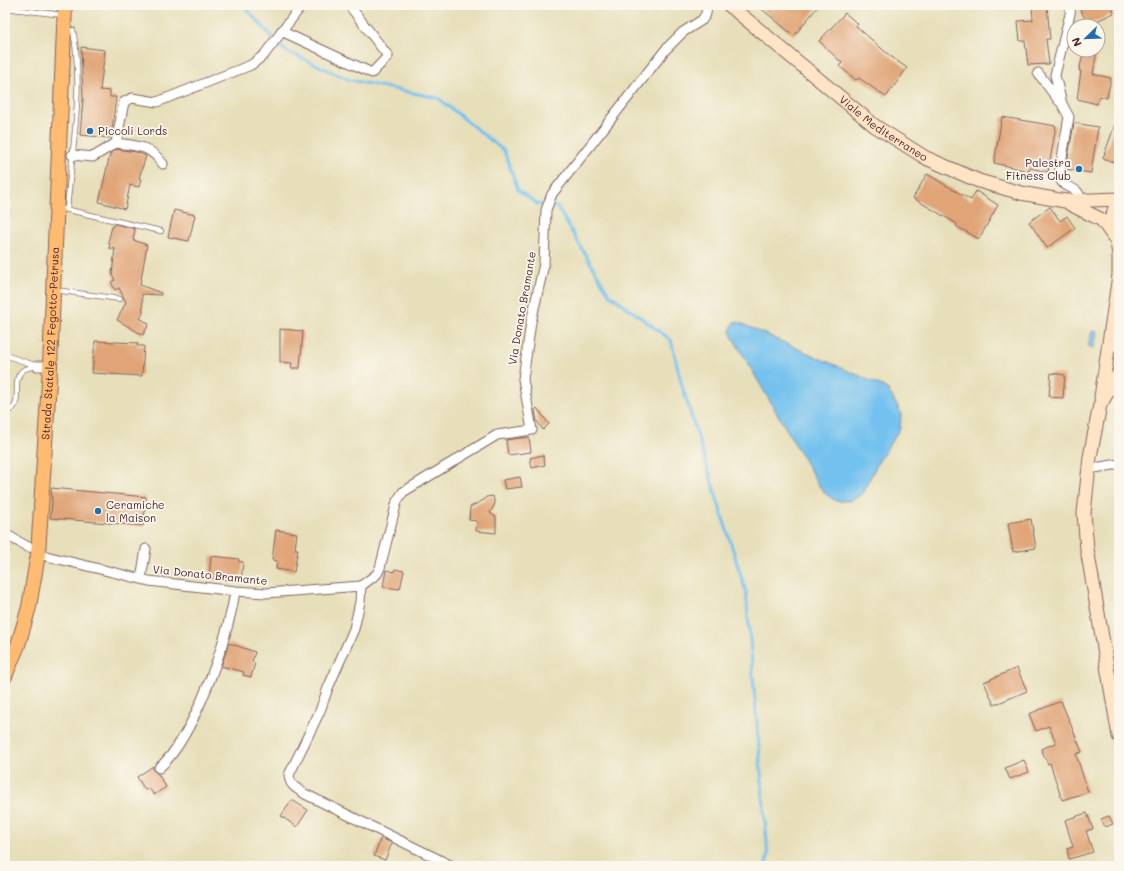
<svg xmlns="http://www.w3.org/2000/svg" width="1124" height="871" viewBox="0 0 1124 871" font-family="Mali,sans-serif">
  <rect width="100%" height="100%" fill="#fbf7ec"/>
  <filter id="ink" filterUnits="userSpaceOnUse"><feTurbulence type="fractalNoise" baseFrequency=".025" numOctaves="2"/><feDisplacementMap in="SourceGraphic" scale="8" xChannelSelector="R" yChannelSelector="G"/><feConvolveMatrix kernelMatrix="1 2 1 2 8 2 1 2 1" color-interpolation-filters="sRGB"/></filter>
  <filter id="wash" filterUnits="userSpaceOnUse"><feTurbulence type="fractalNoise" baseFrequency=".012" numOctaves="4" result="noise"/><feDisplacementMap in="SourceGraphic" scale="16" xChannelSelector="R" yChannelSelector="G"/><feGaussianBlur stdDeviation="0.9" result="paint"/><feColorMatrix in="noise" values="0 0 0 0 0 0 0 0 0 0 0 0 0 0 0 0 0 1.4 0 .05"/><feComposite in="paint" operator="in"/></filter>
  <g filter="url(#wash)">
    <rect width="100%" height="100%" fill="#e7dfba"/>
    <path fill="#73c1ee" stroke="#5e708c" d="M734 322H738L880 385 887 389 897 405 901 414 900 428 877 464 862 494 850 501H836L824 493 817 482 732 336 730 331Z
      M1092 331 1097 332 1094 348 1088 346Z"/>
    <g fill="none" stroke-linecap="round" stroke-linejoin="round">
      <path stroke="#73c1ee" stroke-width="3" d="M243 5 284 50 350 80 438 98 504 151 518 190 537 204 557 207 609 294 671 340 682 386 746 592 768 856 765 866"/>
    </g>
    <g id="blocks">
      <path fill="#e0a477" d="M757 5H819L794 36Z
        M1032 5H1047L1050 39H1046L1049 64 1028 65 1025 41H1020L1018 21 1033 20Z
        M1078 5H1111L1114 13 1088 25Z
        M845 13 858 24 856 26 889 55 907 68 886 97 859 78 856 80 839 66 842 63 819 41Z
        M81 47 105 50 100 90 110 91V97H116L111 138 80 135 83 99Z
        M1084 50H1097L1093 74 1111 78 1107 98 1099 96 1097 104 1077 99 1081 71H1079Z
        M1118 116 1119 117V164L1103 158Z
        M1002 117 1056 126 1048 172 1030 168 1029 171 994 163Z
        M1074 123 1098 127 1091 173 1066 169Z
        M117 149 136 152 146 156 139 178 141 179 139 187 130 185 125 209 99 202 110 154Z
        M927 174 971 200 976 191 998 205 979 239 956 226 957 224 913 198Z
        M1050 207 1060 221 1067 216 1075 228 1047 248 1029 222Z
        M174 210 195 215 189 241 168 237Z
        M115 224 135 229 133 240 147 245 140 285 161 293V295L142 294 143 313 140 318 149 324 143 335 117 320 126 302 119 288 115 290 111 282 115 280 112 274 115 249 109 248 110 243 108 242 112 227Z
        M280 329 303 331 300 368H291L292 363 280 362Z
        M95 341 138 343 137 346H144L142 376 92 373Z
        M1051 373 1065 375 1063 398 1049 397Z
        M537 408 549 424 543 430 537 421 535 410Z
        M529 437 531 452 508 455 506 440Z
        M543 455 545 465 532 468 530 458Z
        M520 477 522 487 505 489 503 480Z
        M51 488 146 497 143 526 50 518 52 503Z
        M493 496 495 504 490 513 496 517V533L476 531 477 521 469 520 470 507 484 500 486 497Z
        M1031 519 1036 548 1013 552 1008 523Z
        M276 530 297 533 295 549H298L294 572 276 569 277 561 272 560Z
        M211 556 239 559 238 561 243 562 241 581 209 578Z
        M395 569 404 571 400 589 383 587 386 570 394 572Z
        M229 643 255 652 252 662 255 663 251 677 243 675 244 672 221 666Z
        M1017 668 1027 691 994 705 984 682Z
        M1061 701 1082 752 1076 754 1088 792 1062 800 1050 763 1048 764 1041 749 1056 743 1049 726 1036 731 1029 714Z
        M1024 760 1029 772 1010 779 1005 768Z
        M153 766V770L158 774 166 787 154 795 149 788 145 790 137 777Z
        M292 800 308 810 297 827 281 816Z
        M1087 813 1093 829 1086 831 1093 852 1069 859 1067 849 1073 847 1065 820Z
        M1109 816 1113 824 1105 827 1101 819Z
        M381 838 392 843 385 860 374 856Z"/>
    </g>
  </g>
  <g filter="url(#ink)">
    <use href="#blocks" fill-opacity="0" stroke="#81625d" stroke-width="1"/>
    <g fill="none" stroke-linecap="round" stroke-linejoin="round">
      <g stroke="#81625d" stroke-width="6">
        <path id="lane" d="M5 8 63 15
          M64 209 161 231
          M67 209C72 151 84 88 73 30
          M55 290 120 299
          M5 355 37 366
          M5 411C26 410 10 381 22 371 25 368 32 367 37 366"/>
      </g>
      <g stroke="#81625d" stroke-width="11">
        <path id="street" d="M1071 5 1070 14 1055 75 1062 104 1069 117 1059 175C1063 193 1079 182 1081 202
          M281 31 372 73 388 56 349 5
          M1038 73 1059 101
          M116 143C138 146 149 145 163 164
          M72 155 93 157 116 143 124 102 132 98 157 102 251 65 264 55 302 5
          M1111 334 1119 349
          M37 366H50
          M1088 469 1119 464
          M5 534 28 547 38 548
          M38 554 149 581 236 591 266 593 361 586 377 574 380 568 397 501 403 492 497 435 532 430 523 379 531 322 544 264 546 210 552 194 666 49 683 32 702 20 706 14 707 5
          M141 579 146 549
          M361 586 360 602 354 629 328 688 320 711 289 775C290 786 296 788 305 794L452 866
          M159 768C194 738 229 636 235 591"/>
      </g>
      <g stroke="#81625d" stroke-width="15">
        <g id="secondary">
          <path id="s1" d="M729 5 875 126 926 158 979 181 1021 193 1065 201 1119 199"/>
          <path d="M1119 202C1111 211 1111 222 1119 230"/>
          <path d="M1070 204 1102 220 1116 240"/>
          <path d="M1115 232 1119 254V273"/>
          <path d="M1119 373 1100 405 1090 457 1084 513 1087 549 1119 736"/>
          <path d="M1101 397 1119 275"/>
        </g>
      </g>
      <g stroke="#81625d" stroke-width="16">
        <g id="primary">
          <path id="s2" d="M5 676 18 645 29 607 38 554 50 366 65 5"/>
        </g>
      </g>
      <use href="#lane" stroke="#fff" stroke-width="4.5"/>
      <use href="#street" stroke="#fff" stroke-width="9"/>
      <use href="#secondary" stroke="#ffe4c6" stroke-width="13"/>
      <use href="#primary" stroke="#ffbb71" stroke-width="14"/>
    </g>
  </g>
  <g fill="#1f6fb2" stroke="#fbf7ec" stroke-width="1.5">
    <circle cx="90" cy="131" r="4"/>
    <circle cx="1079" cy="169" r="4"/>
    <circle cx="98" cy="511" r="4"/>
  </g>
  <g text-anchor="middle" stroke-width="3.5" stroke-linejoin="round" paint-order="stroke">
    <g font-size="11" fill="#4a1f2b" stroke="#fbf7ec">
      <text dy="4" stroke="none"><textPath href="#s1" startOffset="198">Viale Mediterraneo</textPath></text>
      <text transform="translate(522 308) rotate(-80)" y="4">Via Donato Bramante</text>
      <text dy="4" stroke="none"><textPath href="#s2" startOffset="338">Strada Statale 122 Fegotto-Petrusa</textPath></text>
      <text transform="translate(210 575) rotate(6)" y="4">Via Donato Bramante</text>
    </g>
    <g font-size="11" fill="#4a1f2b" stroke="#fbf7ec" text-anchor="start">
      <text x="98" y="135">Piccoli Lords</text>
      <text x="1071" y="167" text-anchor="end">Palestra<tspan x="1071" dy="13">Fitness Club</tspan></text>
      <text x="106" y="509">Ceramiche<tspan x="106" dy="13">la Maison</tspan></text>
    </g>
  </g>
  <rect width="1124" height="871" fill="none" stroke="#fbf7ec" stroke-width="20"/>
  <g transform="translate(1086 38) rotate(247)"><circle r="19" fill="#fbf7ec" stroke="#b4a19f"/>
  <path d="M0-3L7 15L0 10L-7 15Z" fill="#1f6fb2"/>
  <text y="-6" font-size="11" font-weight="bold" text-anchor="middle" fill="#4a1f2b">N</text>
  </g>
</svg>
